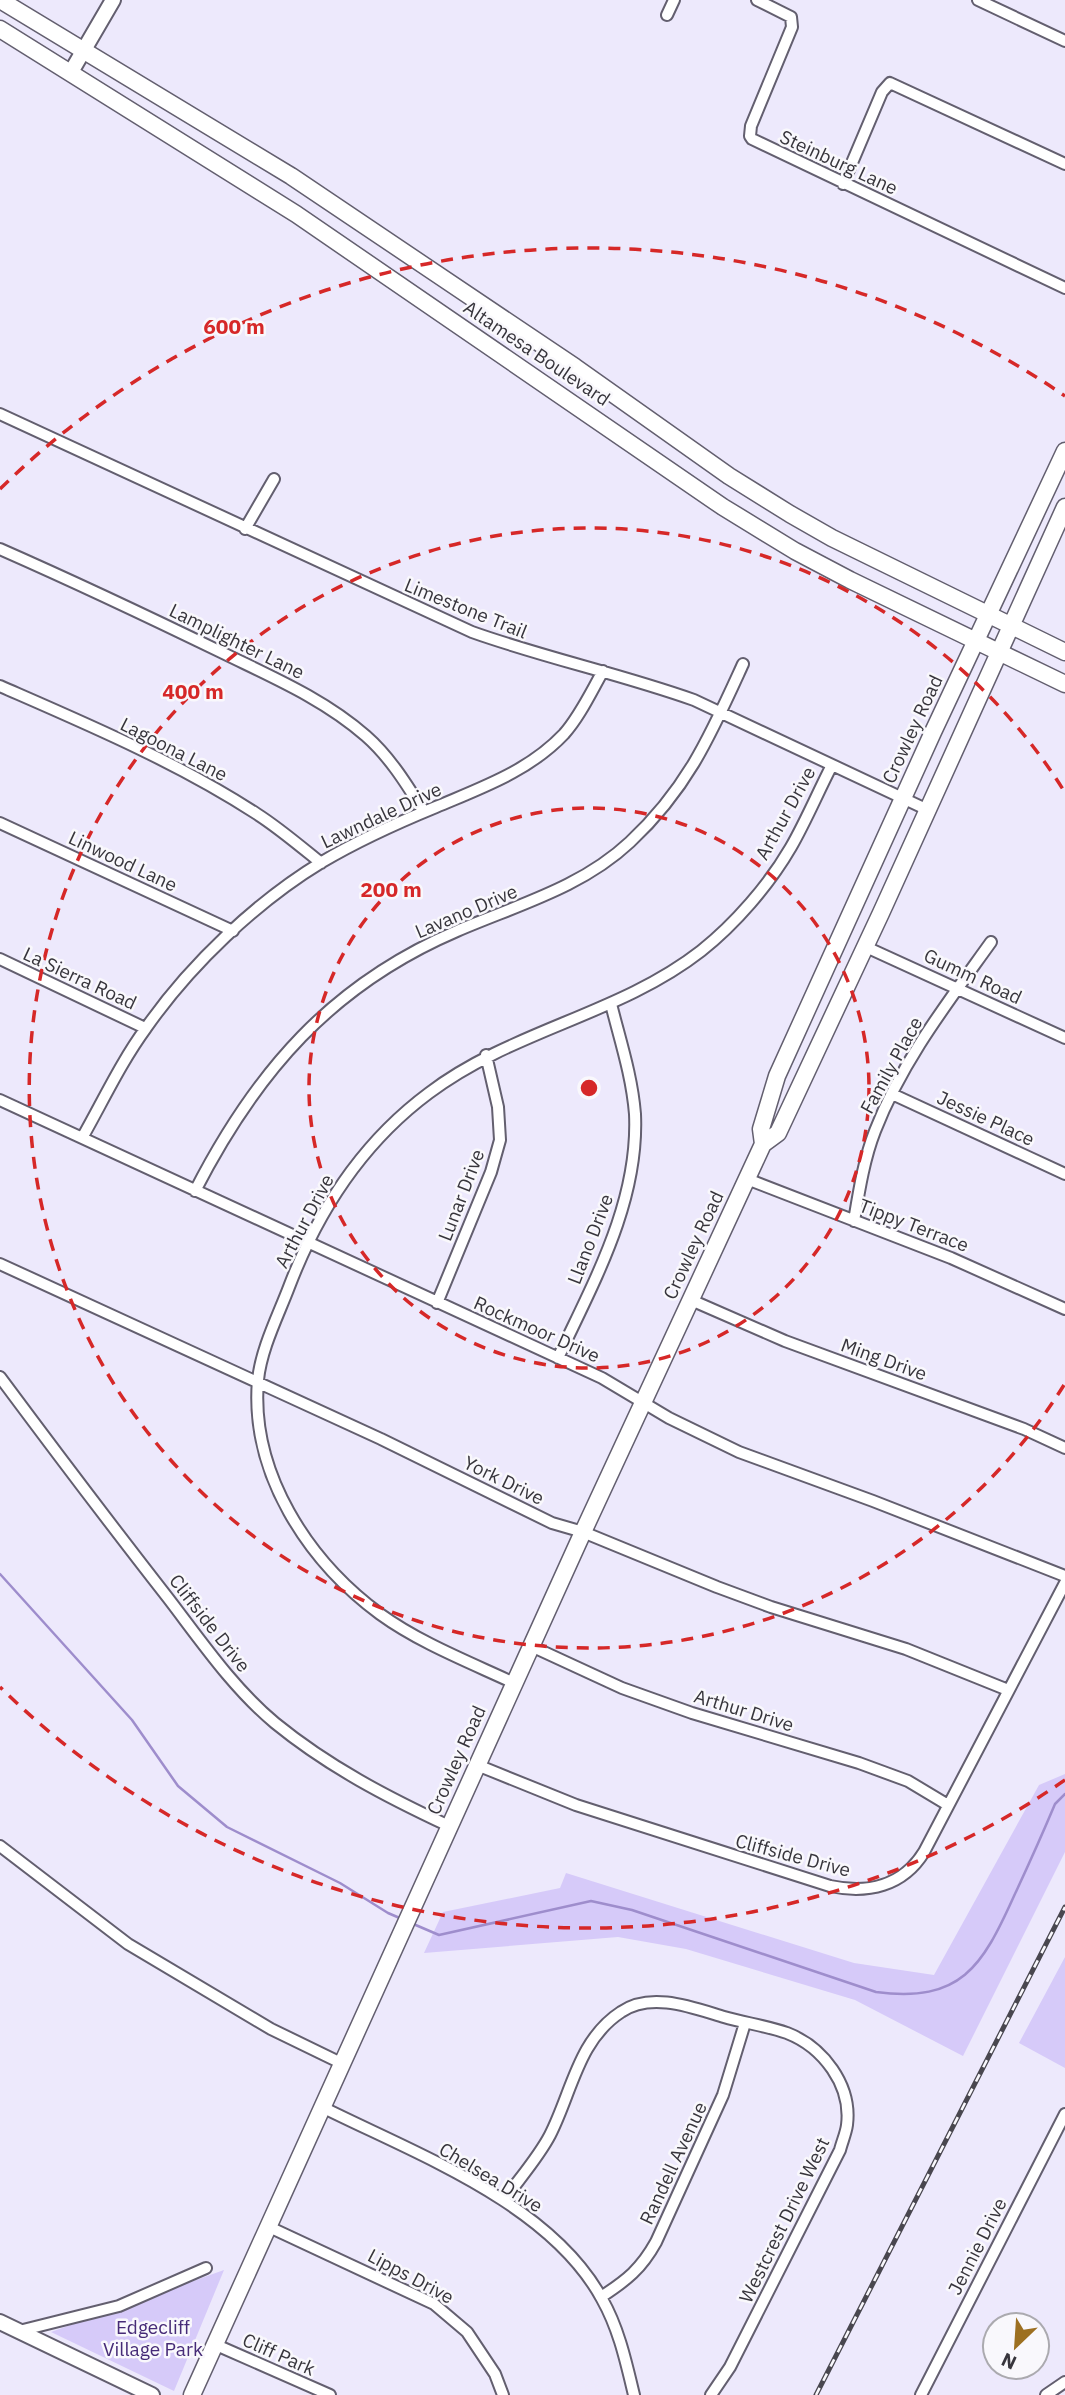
<svg xmlns="http://www.w3.org/2000/svg" width="1065" height="2395" viewBox="0 0 1065 2395" font-family="'IBM Plex Sans',sans-serif">
  <rect width="100%" height="100%" fill="#ede9fc"/>
  <path fill="#d6caf9" d="M1065 1774V1852L963 2056 855 2000 686 1949 618 1937 424 1953 443 1912 560 1888 566 1873 854 1963 934 1975 1039 1785Z
    M1065 1957V2068L1019 2043Z
    M224 2270 174 2391 51 2332Z"/>
  <g fill="none" stroke-linecap="round" stroke-linejoin="round">
    <path stroke="#9e8dcc" stroke-width="2.5" d="M0 1574 132 1720 178 1786 227 1827 340 1883 388 1913 402 1919
      M411 1923 439 1935 591 1901 632 1910 876 1992C961 2003 982 1967 1014 1896 1028 1866 1042 1835 1055 1804L1065 1794"/>
    <g stroke="#635f6f" stroke-width="14">
      <path id="minor" d="M757 0 791 17 792 27 751 126 750 136 752 139 1065 288
        M978 0 1065 41
        M667 15 674 0
        M843 184 882 92 890 83 1065 164
        M0 414 472 632C545 658 621 674 694 700L928 810
        M245 529 274 479
        M0 549C75 582 149 617 223 653 272 677 324 699 366 736 390 757 407 785 424 812
        M0 686C87 724 177 762 257 814 279 828 300 846 321 863
        M0 823 233 931
        M866 947 1065 1038
        M0 959 145 1028
        M892 1094 1065 1174
        M0 1100 602 1378 669 1418 739 1452 873 1501 1065 1576
        M82 1138C103 1101 121 1062 146 1028 190 965 256 902 322 862 359 840 397 823 436 807 483 787 529 771 564 734 580 716 591 692 603 671
        M747 1179 951 1258 1065 1309
        M195 1191C256 1072 331 985 457 931 517 905 581 888 630 842 688 788 711 734 743 664
        M854 1221C859 1191 864 1159 875 1131 902 1061 948 1002 991 942
        M0 1264 381 1439 552 1523 583 1532 717 1587 771 1607 906 1649 1008 1690
        M691 1300 785 1341 1024 1429 1065 1448
        M437 1303 491 1172 500 1140 498 1107 486 1055
        M558 1358C594 1281 639 1202 635 1114 632 1076 620 1040 611 1004
        M0 1377C55 1451 111 1525 168 1598 201 1641 233 1688 275 1723 329 1767 387 1797 449 1826
        M531 1646 622 1688 692 1713 859 1763 908 1781 948 1805
        M514 1683C469 1662 420 1643 380 1614 308 1561 250 1473 258 1380 261 1349 278 1316 289 1287 318 1211 363 1142 429 1093 512 1030 619 1015 701 951 735 924 769 885 791 847 806 821 818 792 832 765
        M477 1765 576 1805 830 1886C868 1894 903 1886 924 1852L1065 1583
        M0 1846 128 1944 271 2029 341 2063
        M322 2107C416 2154 550 2203 602 2299 619 2329 626 2362 634 2395
        M504 2200C519 2179 538 2158 550 2135 572 2092 578 2040 621 2012 651 1991 694 2008 724 2017 745 2023 767 2026 787 2033 823 2047 852 2085 847 2125 846 2133 842 2142 840 2150L730 2367 711 2395
        M267 2226 434 2304 467 2332 495 2374 503 2395
        M601 2297C627 2280 641 2269 656 2242L723 2095 745 2023
        M19 2331 119 2306 206 2268
        M214 2344 330 2395
        M921 2395 1065 2114
        M1046 2395 1065 2382"/>
    </g>
    <g stroke="#635f6f" stroke-width="18">
      <path id="tertiary" d="M71 72 113 0
        M0 2322 152 2395"/>
    </g>
    <g stroke="#635f6f" stroke-width="19">
      <path id="secondary" d="M0 0 291 176 575 367 729 476 790 514 832 538 1065 652
        M0 29 296 214 723 507 795 551 850 580 1065 684
        M763 1144 761 1129 777 1076 933 732 1065 451
        M192 2395 583 1532 763 1144 778 1133 881 913 1065 507"/>
    </g>
    <use href="#minor" stroke="#fff" stroke-width="10"/>
    <use href="#tertiary" stroke="#fff" stroke-width="14"/>
    <use href="#secondary" stroke="#fff" stroke-width="16"/>
    <g stroke="#49474f" stroke-width="5">
      <path id="rail" d="M816 2395 1065 1907"/>
    </g>
    <use href="#rail" stroke="#f9f8fc" stroke-width="2.5" stroke-dasharray="8" stroke-linecap="butt"/>
  </g>
  <g fill="none" stroke="#d62828" stroke-width="3.5" stroke-dasharray="12 9">
    <circle cx="589" cy="1088" r="280"/>
    <path d="M1064 1385A560 560 0 1 1 1064 791"/>
    <path d="M1065 1780A840 840 0 0 1 0 1687M0 489A840 840 0 0 1 1065 396"/>
  </g>
  <g text-anchor="middle" stroke-width="5" stroke-linejoin="round" paint-order="stroke">
    <g font-size="19" fill="#37353c" stroke="#f9f8fc">
      <text transform="translate(839 162) rotate(25)" y="7">Steinburg Lane</text>
      <text transform="translate(537 353) rotate(34)" y="7">Altamesa Boulevard</text>
      <text transform="translate(466 608) rotate(22)" y="7">Limestone Trail</text>
      <text transform="translate(237 641) rotate(26)" y="7">Lamplighter Lane</text>
      <text transform="translate(912 729) rotate(-65)" y="7">Crowley Road</text>
      <text transform="translate(174 749) rotate(27)" y="7">Lagoona Lane</text>
      <text transform="translate(785 813) rotate(-61)" y="7">Arthur Drive</text>
      <text transform="translate(381 815) rotate(-25)" y="7">Lawndale Drive</text>
      <text transform="translate(123 861) rotate(25)" y="7">Linwood Lane</text>
      <text transform="translate(466 911) rotate(-23)" y="7">Lavano Drive</text>
      <text transform="translate(973 976) rotate(25)" y="7">Gumm Road</text>
      <text transform="translate(80 978) rotate(25)" y="7">La Sierra Road</text>
      <text transform="translate(891 1065) rotate(-61)" y="7">Family Place</text>
      <text transform="translate(986 1118) rotate(25)" y="7">Jessie Place</text>
      <text transform="translate(461 1195) rotate(-69)" y="7">Lunar Drive</text>
      <text transform="translate(304 1221) rotate(-62)" y="7">Arthur Drive</text>
      <text transform="translate(914 1225) rotate(21)" y="7">Tippy Terrace</text>
      <text transform="translate(590 1239) rotate(-69)" y="7">Llano Drive</text>
      <text transform="translate(693 1245) rotate(-65)" y="7">Crowley Road</text>
      <text transform="translate(537 1329) rotate(24)" y="7">Rockmoor Drive</text>
      <text transform="translate(884 1359) rotate(20)" y="7">Ming Drive</text>
      <text transform="translate(504 1480) rotate(26)" y="7">York Drive</text>
      <text transform="translate(210 1623) rotate(52)" y="7">Cliffside Drive</text>
      <text transform="translate(744 1710) rotate(17)" y="7">Arthur Drive</text>
      <text transform="translate(456 1760) rotate(-66)" y="7">Crowley Road</text>
      <text transform="translate(793 1855) rotate(15)" y="7">Cliffside Drive</text>
      <text transform="translate(673 2163) rotate(-65)" y="7">Randell Avenue</text>
      <text transform="translate(491 2177) rotate(31)" y="7">Chelsea Drive</text>
      <text transform="translate(784 2220) rotate(-64)" y="7">Westcrest Drive West</text>
      <text transform="translate(977 2246) rotate(-63)" y="7">Jennie Drive</text>
      <text transform="translate(411 2276) rotate(28)" y="7">Lipps Drive</text>
      <text transform="translate(279 2354) rotate(24)" y="7">Cliff Park</text>
    </g>
    <g font-size="19" fill="#462b77" stroke="#f9f8fc">
      <text x="153" y="2334">Edgecliff<tspan x="153" dy="22">Village Park</tspan></text>
    </g>
  </g>
  <circle cx="589" cy="1088" r="10" fill="#d62828" stroke="#f9f8fc" stroke-width="3.5"/>
  <g font-size="21" text-anchor="middle" font-weight="bold" fill="#d62828" stroke="#f9f8fc" stroke-width="5" stroke-linejoin="round" paint-order="stroke">
    <text x="234" y="334">600 m</text>
    <text x="193" y="699">400 m</text>
    <text x="391" y="897">200 m</text>
  </g>
  <g transform="translate(1016 2346) rotate(205)"><circle r="33" fill="#f9f8fc" stroke="#abaaaf" stroke-width="2"/>
  <path d="M0-5L12 26L0 18L-12 26Z" fill="#9d7021"/>
  <text y="-10" font-size="19" font-weight="bold" text-anchor="middle" fill="#37353c">N</text>
  </g>
</svg>
